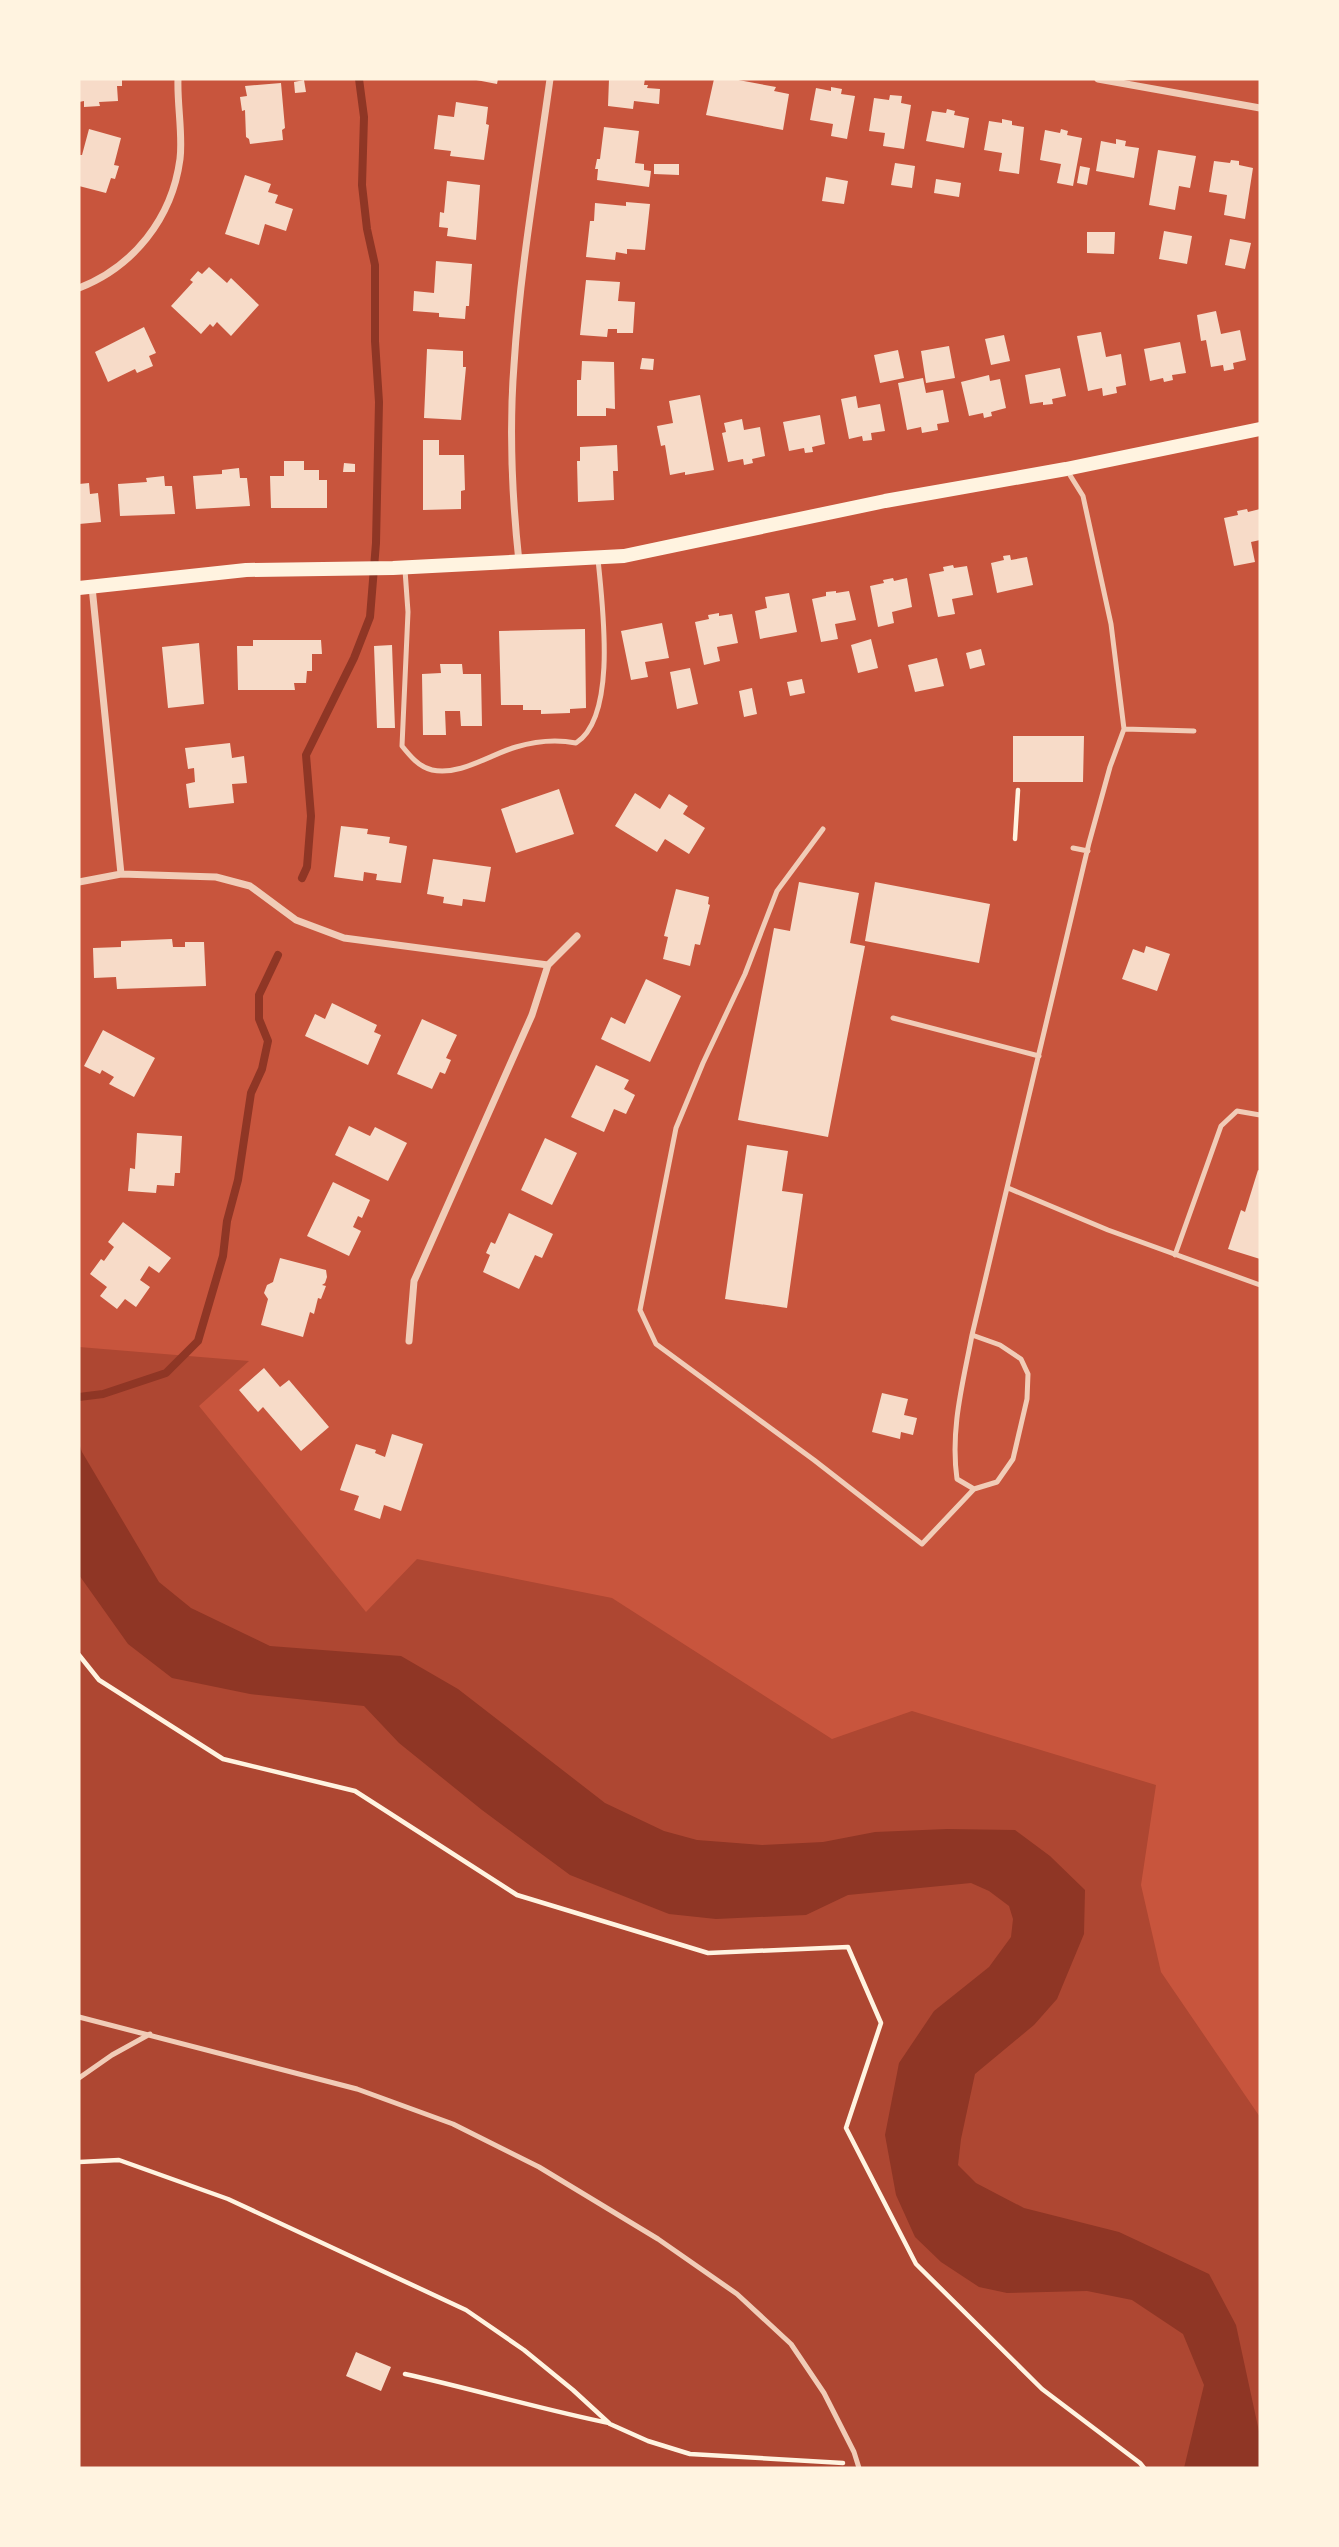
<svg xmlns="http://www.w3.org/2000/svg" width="1339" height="2547" viewBox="0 0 1339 2547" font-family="'PT Sans',sans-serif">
  <rect width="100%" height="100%" fill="#c8553d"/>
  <path fill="#ae4732" d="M79 1347 249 1361 199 1406 366 1612 417 1559 612 1598 832 1739 912 1711 1156 1785 1141 1885 1161 1972 1260 2117V2468H79Z"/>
  <path fill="#8f3625" d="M79 1443 82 1452 159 1582 191 1608 270 1646 401 1656 458 1689 605 1803 664 1831 697 1840 762 1845 823 1842 875 1832 947 1829 1015 1830 1050 1856 1085 1890 1084 1934 1057 1999 1034 2025 975 2074 961 2139 958 2165 976 2183 1024 2208 1119 2232 1209 2274 1236 2325 1260 2436V2468H1184L1204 2385 1183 2334 1132 2300 1087 2291 1007 2293 979 2287 941 2262 915 2237 896 2195 885 2135 899 2063 934 2011 989 1967 1011 1937 1013 1919 1009 1906 989 1891 971 1883 848 1895 806 1915 716 1919 669 1914 570 1875 482 1810 399 1743 364 1706 250 1694 172 1678 128 1644 79 1575Z"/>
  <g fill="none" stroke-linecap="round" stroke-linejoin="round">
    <path stroke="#8f3625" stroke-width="8" d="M302 878 307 867 311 816 306 755 354 658 370 617 376 543 379 402 375 341V265L367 229 362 185 364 117 359 79
      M79 1397 103 1394 166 1373 198 1341 223 1256 227 1221 238 1180 251 1093 262 1069 268 1041 259 1019V995L278 955"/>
  </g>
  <path fill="#f7dbc8" d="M79 79H122V86H117L118 101 99 102 100 106 84 107V101L79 102Z
    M471 79H498L497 84Z
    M609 79H645L644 85H648L647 88 660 89 659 104 634 101 633 109 608 106Z
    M714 79H733L776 87 774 91 789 94 783 130 706 115Z
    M304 80 306 92 295 93 294 82Z
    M281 83 285 128 282 130 283 140 250 144 249 139 246 137 245 110 242 111 240 97 247 96 245 86Z
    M831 87 842 89 841 94 855 96 847 139 831 136 833 124 810 120 816 88 831 91Z
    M890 95 902 96 901 103 911 105 904 149 883 146 885 133 869 131 874 98 889 100Z
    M456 102 488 107 486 124 489 125 484 160 450 156 451 151 434 149 438 115 454 117Z
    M947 109 955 111 954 115 969 118 964 148 926 141 932 111 946 113Z
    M1002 119 1012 121V125L1024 127 1019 174 999 171 1002 153 984 150 989 121 1002 123Z
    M604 127 639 131 635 163 644 164V170L651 171 649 187 597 180 598 169H595L597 159H600Z
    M89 129 121 138 114 165 119 166 115 179 111 178 106 193 79 186V155H82Z
    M1061 129 1068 131 1067 135 1082 138 1073 186 1057 183 1061 164 1040 160 1045 130 1060 133Z
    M1116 139 1126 141 1125 146 1139 148 1134 178 1096 171 1101 141 1116 144Z
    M1158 150 1196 156 1190 188 1179 186 1175 210 1149 205Z
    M1231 160 1239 161V165L1253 168 1245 219 1224 215 1227 195 1209 192 1214 161 1230 163Z
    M895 163 915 166 912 188 891 185Z
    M654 164H679V175L654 174Z
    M1080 166 1090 168 1087 185 1077 183Z
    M245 175 271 184 268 192 278 195 275 203 293 209 286 231 265 224 259 245 225 234Z
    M826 177 848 181 844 204 822 201Z
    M936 179 961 183 959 197 934 193Z
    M447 181 480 185 476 240 447 236 448 228 439 227 440 212 444 213Z
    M626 202 650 204 645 250 627 249V254L616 252 615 260 586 257 590 221H594L595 203 626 206Z
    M1164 231 1192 236 1187 264 1159 259Z
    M1087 232H1115L1114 254 1087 253Z
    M1230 239 1251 243 1245 269 1225 265Z
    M436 261 472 264 469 306H466L465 319 439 317V313L413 311 414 291 434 293Z
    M209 267 227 283 231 278 259 305 231 336 217 322 213 327 210 324 201 334 171 306 193 282 190 280 198 271 202 274Z
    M586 280 620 282 618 301 635 302 633 333H617V329H608L607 337 580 335Z
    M1216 311 1221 334 1240 330 1246 360 1233 363 1234 369 1224 371 1223 365 1211 367 1206 340 1201 341 1197 315Z
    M144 327 156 353 149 356 153 366 137 373 135 369 108 382 95 352Z
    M1101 332 1106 357 1121 354 1126 385 1116 387 1117 393 1103 396 1102 388 1088 391 1077 336Z
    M1004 335 1010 361 991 365 985 339Z
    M1180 342 1186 373 1172 375 1173 380 1164 382 1163 378 1150 381 1144 349Z
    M949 346 955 378 926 383 921 351Z
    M427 349 463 351V367H466L461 420 424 418Z
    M898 350 904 378 880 383 874 355Z
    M642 358 654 359 653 370 640 369Z
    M582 361 614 362 615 409 606 408V416H577V380H581Z
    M1060 368 1066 396 1052 399 1053 404 1043 405V402L1030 404 1025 375Z
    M989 375 990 381 1000 379 1006 408 991 412 992 416 984 418 983 413 969 416 961 382Z
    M923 378 926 393 943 390 949 422 937 424 938 430 922 433 921 427 907 430 898 383Z
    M700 395 714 470 685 475V472L670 475 665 445 661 446 657 426 673 423 669 401Z
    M856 396 858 408 880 404 885 431 871 433 872 440 863 441 862 436 849 439 841 399Z
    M820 415 825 444 812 447 813 452 805 453 804 448 789 451 783 422Z
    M742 419 744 430 760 427 765 456 752 459 753 463 744 465 743 459 728 462 722 433 726 432 724 423Z
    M423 440H439V455H464L465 490 461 491V509L423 510Z
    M617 445 618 471H613L614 500 578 502 577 461H580V447Z
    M284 461H304V470H319V480H327V508H271L270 476H284Z
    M344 463 355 464V472H343Z
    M239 468 240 478H247L250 506 196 509 193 476 222 474V470Z
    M164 476 165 486H172L175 514 120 516 118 484 147 482 146 478Z
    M89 483 90 494 98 493 101 522 79 524V484Z
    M1247 509 1248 512 1260 509V540L1251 542 1255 562 1234 566 1224 518 1238 515 1237 511Z
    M1010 555 1011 560 1027 557 1033 585 997 593 991 563 1004 560 1003 556Z
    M953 565 954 568 967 566 973 595 952 599 955 614 938 617 929 574 944 571 943 567Z
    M893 578 894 581 907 578 912 607 892 612 894 623 878 627 870 586 884 583 883 580Z
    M836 591V593L849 591 856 620 835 624 838 639 821 642 812 599 826 596V592Z
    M789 593 797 632 760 639 755 611 767 608 765 597Z
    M719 613V616L732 614 738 643 717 647 720 661 704 665 695 622 709 619 708 615Z
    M662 623 669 658 645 662 648 677 631 680 621 631Z
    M585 629 586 708 570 709V713L541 714V710H523V705H501L499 631Z
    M871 639 878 668 858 673 851 645Z
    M253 640H321L322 654H312V671H307L306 683H294L295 690H238L237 646H253Z
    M199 643 204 704 168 708 162 647Z
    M392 645 395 728H377L374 646Z
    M981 649 985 665 970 669 966 653Z
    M937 658 944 686 915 692 908 665Z
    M440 664H462L463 674H481L482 726H461L460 711H445L446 735H423L422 674 441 673Z
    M690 668 698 704 677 709 670 672Z
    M802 679 805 693 790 696 787 682Z
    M752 688 757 714 744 717 739 691Z
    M1013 736H1084L1083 782H1013Z
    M230 743 232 758 244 756 247 783 232 784 234 803 189 808 186 784 195 782 194 768 188 769 185 748Z
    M559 789 574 834 516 853 501 809Z
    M635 793 660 809 669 794 688 806 683 814 705 828 689 854 665 839 657 852 615 826Z
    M341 826 368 829 367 834 390 837 389 843 407 846 401 883 376 880 377 874 364 872 363 881 334 877Z
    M433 859 491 867 485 902 463 899 462 906 443 903 444 897 427 894Z
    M799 882 859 893 850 943 865 946 828 1137 738 1120 774 928 790 931Z
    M875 882 990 904 979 963 865 941Z
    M676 889 709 897 708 904 710 905 700 945 695 944 690 966 663 959 668 937 664 936Z
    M172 939 173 947H185V942H204L206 986 117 989 116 977 94 978 93 948 121 947V941Z
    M1146 946 1170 954 1157 991 1122 979 1133 949 1144 953Z
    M646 979 681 996 650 1062 601 1039 611 1017 625 1024Z
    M332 1003 377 1025 374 1032 381 1035 368 1065 305 1036 315 1014 325 1019Z
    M422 1019 457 1035 446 1058 451 1060 445 1074 440 1072 432 1089 397 1074Z
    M103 1030 155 1058 134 1097 109 1084 114 1077 102 1070 100 1074 84 1066Z
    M596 1065 629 1080 624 1089 635 1095 626 1114 614 1109 604 1132 571 1117Z
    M349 1126 370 1136 375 1127 407 1143 388 1181 335 1155Z
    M137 1133 182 1136 180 1173H175L174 1186 157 1185 156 1193 128 1191 130 1168 135 1169Z
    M545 1138 577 1153 552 1205 521 1190Z
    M747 1145 788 1151 782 1191 803 1194 787 1308 725 1299Z
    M1258 1170 1260 1171V1259L1228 1249 1241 1210 1245 1212Z
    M333 1182 370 1200 362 1218 358 1216 353 1227 361 1231 349 1256 307 1236Z
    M509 1213 553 1234 542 1258 535 1255 519 1289 483 1272 490 1255 486 1253 491 1242 495 1244Z
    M123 1222 171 1258 159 1273 149 1266 140 1280 150 1287 136 1307 125 1299 117 1309 100 1296 107 1287 90 1274 101 1259 104 1261 114 1247 108 1242Z
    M280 1258 326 1270 327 1277 325 1283 322 1285 326 1286 321 1299 318 1298 314 1314 310 1312 303 1337 261 1325 268 1299 264 1293 267 1285 273 1282Z
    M264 1368 280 1387 289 1380 329 1427 301 1451 263 1407 258 1412 239 1390Z
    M882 1393 908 1399 904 1415 917 1418 913 1435 901 1432 900 1439 872 1432Z
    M392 1434 423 1444 401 1511 384 1505 380 1519 354 1510 359 1496 340 1490 356 1444 376 1450 375 1453 385 1457Z
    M356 2352 391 2367 381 2391 346 2376Z"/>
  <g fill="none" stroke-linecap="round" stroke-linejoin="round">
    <path stroke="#fff3e0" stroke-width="4.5" d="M1015 839 1018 790
      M79 1655 99 1680 223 1759 355 1791 517 1895 708 1953 848 1947 881 2023 846 2128 916 2264 1042 2389 1140 2463 1144 2468
      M79 2162 119 2160 228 2199 466 2310 524 2350 573 2390 610 2424 648 2441 690 2454 843 2463
      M405 2374C473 2389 540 2409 609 2423"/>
    <path stroke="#f1ccb7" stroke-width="5" d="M405 570 408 612 402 746C410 756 419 767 432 770 460 776 489 755 516 747 536 741 556 739 576 743 618 716 602 603 598 559
      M1124 729 1194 731
      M823 829 777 891 745 974 703 1063 676 1128 640 1310 656 1344 814 1460 922 1544 974 1489
      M1073 848 1088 851
      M893 1018 1039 1056
      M1008 1188 1108 1230 1260 1285
      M1175 1255 1221 1126 1237 1111 1260 1115
      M972 1335 1000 1345 1021 1359 1028 1374 1027 1399 1013 1459 997 1482 974 1489 957 1479C950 1429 963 1383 972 1335L1089 843 1110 767 1124 729 1111 624 1083 496 1068 472
      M79 2017 357 2089 453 2124 539 2167 658 2239 737 2294 791 2344 824 2393 854 2452 859 2468
      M79 2078 112 2055 150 2034"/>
    <path stroke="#f1ccb7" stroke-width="7" d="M1098 79 1260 108
      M79 288C133 267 172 219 180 159 183 135 177 104 178 79
      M519 562C512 497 509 430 514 365 520 269 537 174 550 79
      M92 587 121 874
      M79 882 121 874 216 877 250 886 296 920 344 938 548 965
      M409 1341 414 1281 532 1015 548 965 577 936"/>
    <path stroke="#fff3e0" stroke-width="14" d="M79 588 246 570 393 568 624 556 885 501 1066 469 1260 429"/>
  </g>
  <rect width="1339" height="2547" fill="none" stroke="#fff3e0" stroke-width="161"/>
</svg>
